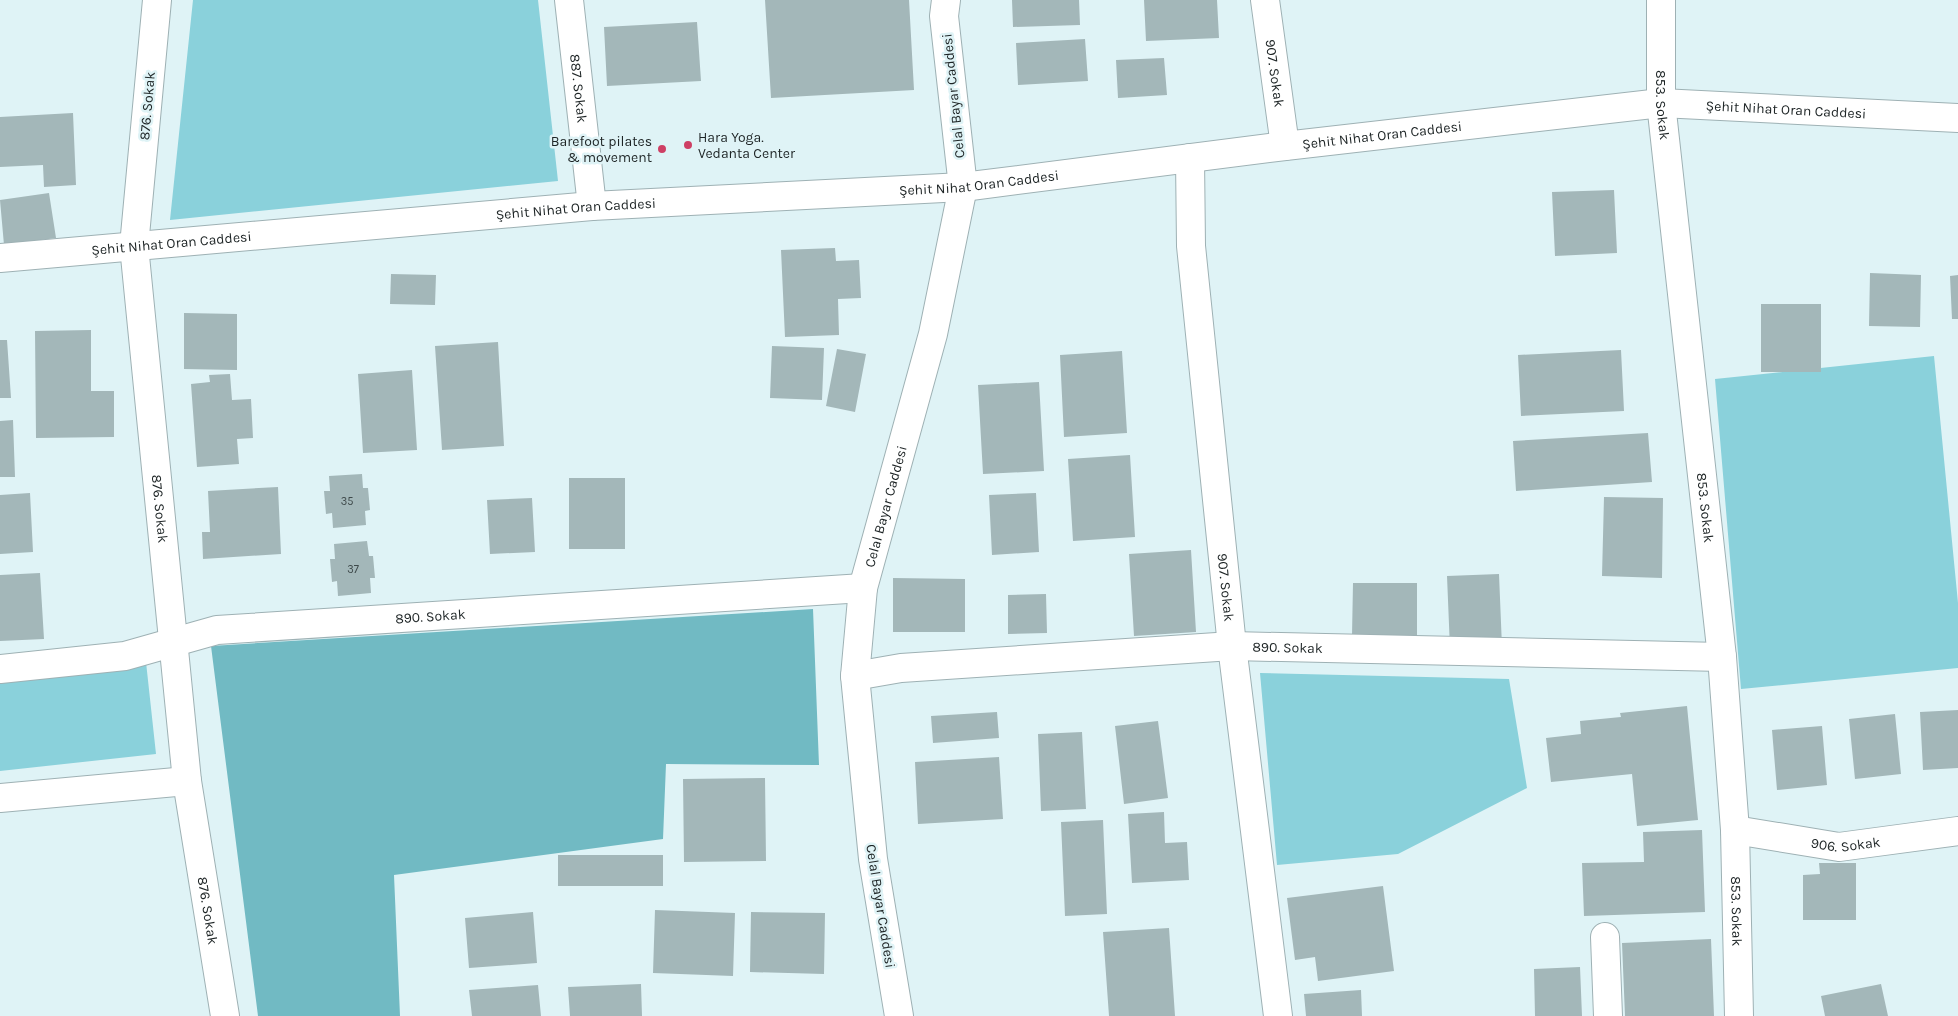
<svg xmlns="http://www.w3.org/2000/svg" width="1958" height="1016" viewBox="0 0 1958 1016" font-family="Karla,sans-serif">
  <rect width="100%" height="100%" fill="#dff3f6"/>
  <path fill="#8ad1db" d="M193 0H538L558 181 170 220Z
    M1934 356 1958 603V668L1741 689 1715 379Z
    M146 662 156 754 0 771V678Z
    M1260 673 1509 679 1527 788 1398 854 1277 865Z"/>
  <path fill="#71bac3" d="M813 609 819 765 666 764 663 839 394 875 400 1016H258L211 646Z"/>
  <path fill="#a3b7b9" d="M765 0H909L914 90 771 98Z
    M1012 0H1079L1080 25 1013 27Z
    M1144 0H1217L1219 38 1146 41Z
    M697 22 701 81 607 86 604 27Z
    M1085 39 1088 81 1018 85 1016 43Z
    M1164 58 1167 95 1118 98 1116 60Z
    M73 113 76 185 44 187 43 165 0 167V117Z
    M1614 190 1617 253 1555 256 1552 192Z
    M49 193 56 238 4 245 0 200Z
    M835 248 836 261 859 260 861 298 838 299 839 335 785 337 781 250Z
    M1870 273 1921 275 1920 327 1869 326Z
    M391 274 436 275 435 305 390 304Z
    M1958 275V319H1952L1950 276Z
    M1761 304H1821V372H1761Z
    M184 313 237 314V370L184 369Z
    M91 330V391H114V437L36 438 35 331Z
    M0 340H7L11 398H0Z
    M498 342 504 446 442 450 435 346Z
    M772 346 824 348 822 400 770 398Z
    M837 349 866 354 855 412 826 406Z
    M1621 350 1624 411 1521 416 1518 355Z
    M1122 351 1127 433 1064 437 1060 355Z
    M412 370 417 450 363 453 358 374Z
    M230 374 232 400 251 399 253 438 237 439 239 464 197 467 191 384 210 382 209 375Z
    M1039 382 1044 471 983 474 978 385Z
    M13 420 15 477H0V421Z
    M1648 433 1652 482 1516 491 1513 441Z
    M1130 455 1135 537 1073 541 1068 459Z
    M362 474 363 488H368L370 510 365 511 366 525 333 528 332 513 326 514 324 491H330L329 476Z
    M569 478H625V549H569Z
    M278 487 281 554 203 559 202 532H210L208 491Z
    M30 493 33 552 0 554V495Z
    M1036 493 1039 552 992 555 989 495Z
    M1604 497 1663 498 1662 578 1602 576Z
    M532 498 535 552 490 554 487 500Z
    M367 541 369 556H373L375 578H370L371 593 338 596 337 581 332 582 330 559H335L334 544Z
    M1191 550 1196 632 1134 636 1129 554Z
    M40 573 44 639 0 641V575Z
    M1499 574 1502 647 1450 649 1447 576Z
    M893 578 965 579V632H893Z
    M1353 583H1417V636H1352Z
    M1046 594 1047 633 1008 634V595Z
    M1687 706 1698 820 1637 826 1632 774 1551 782 1546 738 1581 734 1580 721 1621 717 1620 713Z
    M1958 710V768L1923 770 1920 712Z
    M997 712 999 738 933 743 931 716Z
    M1895 714 1901 774 1855 779 1849 719Z
    M1158 721 1168 798 1124 804 1115 726Z
    M1822 726 1827 785 1777 790 1772 730Z
    M1082 732 1086 809 1041 811 1038 734Z
    M999 757 1003 819 918 824 915 762Z
    M765 778 766 861 684 862 683 779Z
    M1164 812 1165 843 1187 842 1189 880 1132 883 1128 814Z
    M1103 820 1107 914 1065 916 1061 822Z
    M1702 830 1705 912 1584 916 1582 863 1644 862 1643 832Z
    M558 855H663V886H558Z
    M1819 863H1856V920H1803V875L1820 874Z
    M1383 886 1394 971 1318 981 1315 957 1295 960 1287 898Z
    M655 910 735 913 733 976 653 973Z
    M533 912 537 963 469 968 465 918Z
    M751 912 825 913 824 974 750 972Z
    M1169 928 1175 1016H1109L1103 932Z
    M1711 939 1714 1016H1625L1622 943Z
    M1580 967 1582 1016H1535L1534 969Z
    M641 984 642 1016H570L568 987Z
    M1881 984 1888 1016H1825L1821 996Z
    M538 985 541 1016H472L469 990Z
    M1361 990 1362 1016H1306L1304 994Z"/>
  <g fill="none" stroke-linecap="round" stroke-linejoin="round">
    <g stroke="#9eb1b4" stroke-width="30">
      <g id="minor">
        <path id="s1" d="M157 0 134 246 187 781 225 1016"/>
        <path id="s2" d="M569 0 592 206"/>
        <path id="s3" d="M1265 0 1285 146"/>
        <path id="s4" d="M1661 0V103L1722 657 1735 830 1739 1016"/>
        <path id="s5" d="M1190 158 1191 246 1232 646 1278 1016"/>
        <path id="s6" d="M0 258 592 206 963 187 1285 146 1661 103 1958 118"/>
        <path id="s7" d="M0 669 125 656 217 630 863 588"/>
        <path id="s8" d="M855 676 901 668 1232 646 1722 657"/>
        <path d="M0 798 187 781"/>
        <path id="s9" d="M1735 830 1839 847 1958 831"/>
        <path d="M1605 937 1608 1016"/>
        <path id="s10" d="M899 1016 873 859 855 676 863 588 933 334 963 187 944 16 946 0"/>
      </g>
    </g>
    <use href="#minor" stroke="#fff" stroke-width="28"/>
  </g>
  <g fill="#ce3f64" stroke="#dff3f6" stroke-width="2">
    <circle cx="688" cy="145" r="5"/>
    <circle cx="662" cy="149" r="5"/>
  </g>
  <g text-anchor="middle" stroke-width="5" stroke-linejoin="round" paint-order="stroke">
    <g font-size="11" fill="#3e494a">
      <text x="347" y="505">35</text>
      <text x="353" y="573">37</text>
    </g>
    <g font-size="14" fill="#1d2425" stroke="#dff3f6">
      <text dy="5" stroke="none"><textPath href="#s3" startOffset="74">907. Sokak</textPath></text>
      <text dy="5" stroke="none"><textPath href="#s2" startOffset="89">887. Sokak</textPath></text>
      <text transform="translate(953 96) rotate(-96)" y="5">Celal Bayar Caddesi</text>
      <text dy="5" stroke="none"><textPath href="#s4" startOffset="105">853. Sokak</textPath></text>
      <text transform="translate(147 106) rotate(-85)" y="5">876. Sokak</text>
      <text dy="5" stroke="none"><textPath href="#s6" startOffset="1794">Şehit Nihat Oran Caddesi</textPath></text>
      <text dy="5" stroke="none"><textPath href="#s6" startOffset="1388">Şehit Nihat Oran Caddesi</textPath></text>
      <text dy="5" stroke="none"><textPath href="#s6" startOffset="982">Şehit Nihat Oran Caddesi</textPath></text>
      <text dy="5" stroke="none"><textPath href="#s6" startOffset="578">Şehit Nihat Oran Caddesi</textPath></text>
      <text dy="5" stroke="none"><textPath href="#s6" startOffset="172">Şehit Nihat Oran Caddesi</textPath></text>
      <text dy="5" stroke="none"><textPath href="#s10" startOffset="516">Celal Bayar Caddesi</textPath></text>
      <text dy="5" stroke="none"><textPath href="#s4" startOffset="510">853. Sokak</textPath></text>
      <text dy="5" stroke="none"><textPath href="#s1" startOffset="511">876. Sokak</textPath></text>
      <text dy="5" stroke="none"><textPath href="#s5" startOffset="431">907. Sokak</textPath></text>
      <text dy="5" stroke="none"><textPath href="#s7" startOffset="435">890. Sokak</textPath></text>
      <text dy="5" stroke="none"><textPath href="#s8" startOffset="434">890. Sokak</textPath></text>
      <text dy="5" stroke="none"><textPath href="#s9" startOffset="112">906. Sokak</textPath></text>
      <text transform="translate(881 906) rotate(81)" y="5">Celal Bayar Caddesi</text>
      <text dy="5" stroke="none"><textPath href="#s1" startOffset="916">876. Sokak</textPath></text>
      <text dy="5" stroke="none"><textPath href="#s4" startOffset="915">853. Sokak</textPath></text>
    </g>
    <g font-size="14" fill="#1d2425" stroke="#dff3f6" text-anchor="start">
      <text x="698" y="142">Hara Yoga.<tspan x="698" dy="16">Vedanta Center</tspan></text>
      <text x="652" y="146" text-anchor="end">Barefoot pilates<tspan x="652" dy="16">&amp; movement</tspan></text>
    </g>
  </g>
</svg>
